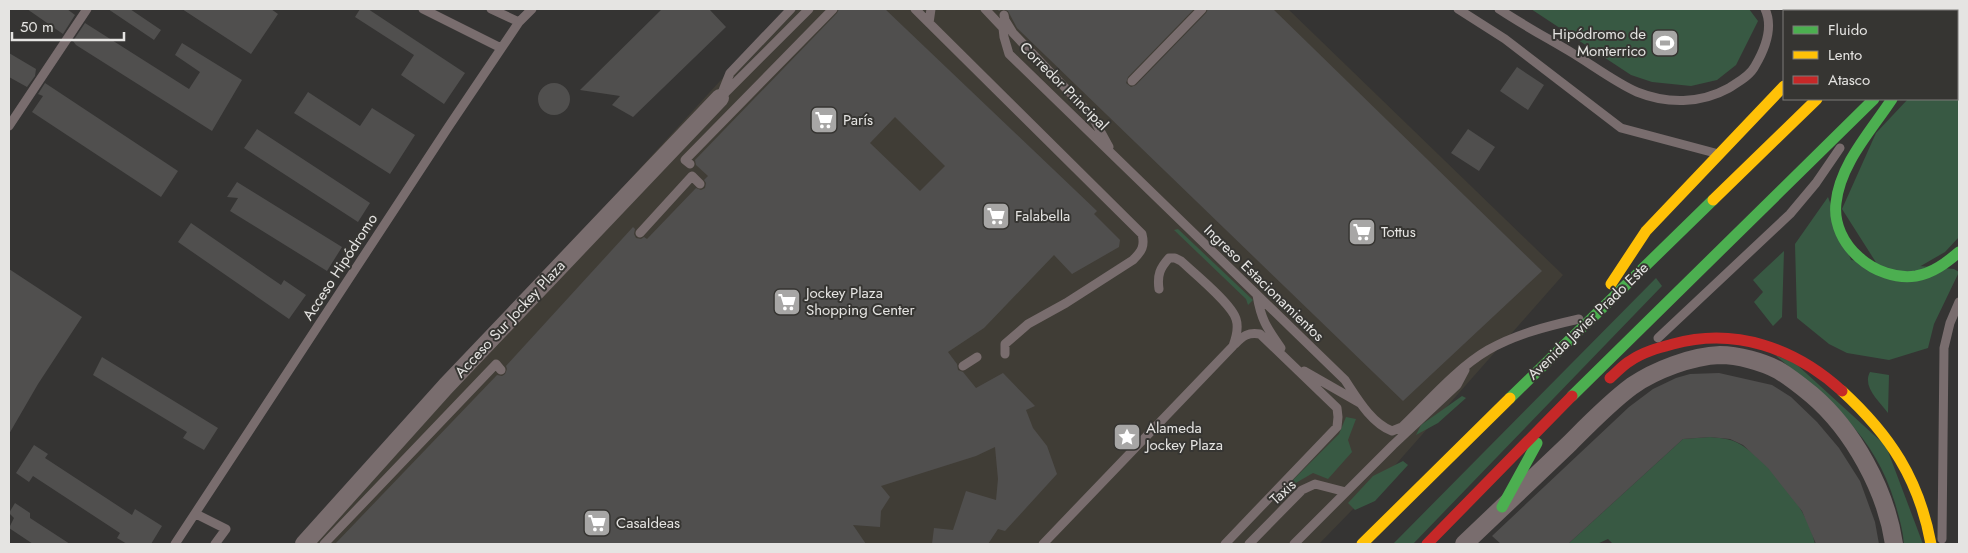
<svg xmlns="http://www.w3.org/2000/svg" width="1968" height="553" viewBox="0 0 1968 553" font-family="Jost,sans-serif">
  <rect width="100%" height="100%" fill="#353433"/>
  <path fill="#403d36" d="M786 9H1288L1563 275 1390 471 1319 544H296Z"/>
  <path fill="#385943" d="M1531 9H1749L1758 21 1736 65 1717 80 1691 86 1652 82 1631 75Z
    M1959 45V237L1945 252 1919 267 1877 264 1842 209 1876 133 1908 99H1957V47Z
    M1828 197 1851 260 1954 269 1959 272 1934 324 1928 348 1889 360 1847 353 1829 344 1797 318 1795 244Z
    M1178 229 1253 300 1248 305 1246 299 1174 230Z
    M1784 251 1782 317 1773 326 1754 302 1763 292 1753 280Z
    M1656 278 1662 286 1413 544H1393Z
    M1775 355 1795 363 1886 446 1923 544H1904C1903 530 1899 517 1895 503 1874 433 1828 400 1775 355Z
    M1870 372 1889 375 1888 413C1879 401 1862 387 1870 372Z
    M1462 396 1466 398 1438 423 1416 435 1421 425Z
    M1346 417 1356 419 1348 440 1352 452 1328 479 1313 473 1294 484 1291 482 1339 434Z
    M1710 437C1722 438 1733 439 1743 446 1772 465 1808 510 1815 544H1613L1608 539 1597 544H1568L1683 439Z
    M1403 461 1408 465 1375 501 1355 510 1348 503 1373 476Z"/>
  <path fill="#504f4e" fill-rule="evenodd" d="M27 9H67L75 15 63 34Z
    M108 9H130L161 30 154 40Z
    M182 9H271L278 14 251 54Z
    M360 9H368L465 73 444 104 401 75 414 55 355 17Z
    M662 9H709L726 27 633 117 612 105 620 96 580 90Z
    M839 9H885L1097 211 1094 214 1120 240 1119 247 1072 274 1054 255 984 328 948 352 957 364 958 370 963 372 976 388 1003 373 1035 406 1026 410 1033 428 1047 446 1057 474 1005 531 998 529 988 544H932L934 528 953 530 966 491 996 500 998 479 995 447 976 456 881 486 890 497 881 511 880 527 853 525 866 544H335L497 375 502 376 505 374 507 369 506 366 633 227 635 229 634 234 636 238 641 239 644 237 647 239 696 188 701 190 705 188 706 183 704 180 708 176 696 165 695 160 837 13ZM895 117 945 166 920 191 870 143Z
    M997 9H1194L1128 77 1126 83 1131 87 1136 85 1206 13 1208 9H1273L1542 271 1403 401 1017 28 1008 11 1003 9 999 11Z
    M85 23 189 89 200 72 175 55 182 43 242 80 212 131 76 45 73 41Z
    M9 53 36 69 35 76 27 87 9 77Z
    M1517 67 1544 85 1528 110 1500 91Z
    M538 99a16 16 0 1 1 32 0a16 16 0 1 1-32 0Z
    M45 83 178 171 161 197 32 112 43 96 38 94Z
    M308 92 360 126 372 108 415 135 390 174 294 113Z
    M257 129 370 203 358 222 244 148Z
    M1468 129 1495 147 1479 171 1451 153Z
    M237 182 342 247 327 271 230 211 238 198 227 197Z
    M191 223 281 285 284 280 306 295 289 319 178 242Z
    M9 269 82 317 38 384 9 434Z
    M102 357 218 428 204 450 183 438 187 432 93 375Z
    M1719 373 1772 385 1791 397 1817 422 1839 448 1860 481 1875 522 1879 544H1816L1802 511 1768 468 1743 445 1730 439 1710 437 1683 439 1568 544H1501L1492 536 1629 407 1653 389 1676 378 1690 374Z
    M34 445 48 454 45 458 132 515 135 509 162 526 151 544H127L117 538 120 533 33 476 29 482 16 473Z
    M15 503 30 513V518L70 544H33L9 528 14 518 9 513Z"/>
  <g fill="none" stroke-linecap="round" stroke-linejoin="round">
    <path stroke="#796d6e" stroke-width="9" d="M423 9 501 48
      M491 9 519 22
      M915 9 1142 234C1145 246 1142 251 1133 260L1066 303 1028 324 1005 344V354
      M985 9 1003 28 1004 37 1009 54 1345 380C1357 398 1371 423 1392 431L1402 427C1428 402 1457 368 1488 350 1516 334 1548 326 1579 319
      M1458 9 1505 39 1621 128 1715 153
      M1499 9C1523 25 1549 39 1574 54 1592 65 1618 84 1637 92 1667 104 1700 104 1729 88 1738 82 1750 76 1755 66 1765 49 1774 28 1765 9
      M1004 15 1005 20 1013 33 1092 116 1109 147
      M929 23 931 9
      M1132 81 1202 9
      M722 93 730 73 791 9
      M720 98 809 9
      M9 126 87 9
      M690 164 685 160 833 9
      M640 233 692 176 700 184
      M1257 295C1261 320 1267 328 1281 348
      M1658 338 1790 214 1816 183 1840 148
      M963 366 977 357
      M1304 371 1360 403
      M196 514 226 529 215 544
      M1942 539 1944 348 1950 323 1959 302
      M175 544 449 126 519 22 532 9
      M324 544 496 364 501 370
      M1043 544 1233 346C1236 338 1239 328 1236 319 1232 304 1194 273 1181 261L1175 258H1169C1160 268 1157 275 1159 289
      M1225 544 1337 427 1338 417 1337 408 1260 334C1248 332 1243 336 1235 344
      M1249 544 1302 490 1315 484 1346 492
      M1294 544 1393 445 1457 385 1465 370"/>
    <path stroke="#796d6e" stroke-width="18" d="M304 544 446 386 720 98
      M1464 544C1499 511 1533 478 1568 445 1588 425 1609 403 1632 386 1655 370 1692 356 1720 355 1738 355 1763 362 1778 370 1790 377 1801 386 1812 395 1853 430 1886 490 1894 544"/>
    <path stroke="#4caf50" stroke-width="11" d="M1892 99C1871 131 1840 164 1836 203 1831 245 1876 282 1916 276 1933 273 1946 263 1959 252
      M1572 396 1874 99
      M1510 398 1713 200
      M1502 507 1537 443"/>
    <path stroke="#ffc107" stroke-width="11" d="M1800 9 1801 11
      M1907 11 1910 9
      M1957 19 1959 17
      M1713 200 1817 99
      M1611 284 1646 231 1784 86
      M1842 391C1890 435 1919 479 1931 544
      M1362 544 1510 398"/>
    <path stroke="#c62828" stroke-width="11" d="M1610 378C1617 372 1623 365 1630 361 1643 352 1658 348 1673 344 1735 327 1795 348 1842 391
      M1427 544 1572 396"/>
  </g>
  <defs>
    <g id="stadium-square" transform="scale(1.4375)"><rect x="-9" y="-9" width="18" height="18" rx="4" fill="#a7a6a5" stroke="#363532"/><path d="M0-5a6.5 5 0 1 0 0 10a6.5 5 0 1 0 0-10ZM-3.5-1.8h7v3.6h-7Z" fill="#fff"/></g>
    <g id="supermarket-square" transform="scale(1.4375)"><rect x="-9" y="-9" width="18" height="18" rx="4" fill="#a7a6a5" stroke="#363532"/><path d="M-6-5.5h2.5l.6 2H6L4.5 2H-2.5L-4.4-4H-6ZM-1.5 3.2a1.3 1.3 0 1 0 .1 0ZM3 3.2a1.3 1.3 0 1 0 .1 0Z" fill="#fff"/></g>
    <g id="sight-square" transform="scale(1.4375)"><rect x="-9" y="-9" width="18" height="18" rx="4" fill="#a7a6a5" stroke="#363532"/><path d="M0-6L1.8-2.2L6-1.7L2.9 1.2L3.7 5.4L0 3.3L-3.7 5.4L-2.9 1.2L-6-1.7L-1.8-2.2Z" fill="#fff"/></g>
  </defs>
  <g fill-rule="evenodd">
    <use href="#stadium-square" x="1665" y="43"/>
    <use href="#supermarket-square" x="824" y="120"/>
    <use href="#supermarket-square" x="996" y="216"/>
    <use href="#supermarket-square" x="1362" y="232"/>
    <use href="#supermarket-square" x="787" y="302"/>
    <use href="#sight-square" x="1127" y="437"/>
    <use href="#supermarket-square" x="597" y="523"/>
  </g>
  <g text-anchor="middle" stroke-width="4" stroke-linejoin="round" paint-order="stroke">
    <g font-size="15" fill="#e5e4e2" stroke="#363532" text-anchor="start">
      <text x="1646" y="39" text-anchor="end">Hipódromo de<tspan x="1646" dy="17">Monterrico</tspan></text>
      <text x="843" y="125">París</text>
      <text x="1015" y="221">Falabella</text>
      <text x="1381" y="237">Tottus</text>
      <text x="806" y="298">Jockey Plaza<tspan x="806" dy="17">Shopping Center</tspan></text>
      <text x="1146" y="433">Alameda<tspan x="1146" dy="17">Jockey Plaza</tspan></text>
      <text x="616" y="528">CasaIdeas</text>
    </g>
    <g font-size="15" fill="#e5e4e2" stroke="#363532">
      <text transform="translate(1064 86) rotate(45)" y="5">Corredor Principal</text>
      <text transform="translate(340 267) rotate(-57)" y="5">Acceso Hipódromo</text>
      <text transform="translate(1264 283) rotate(44)" y="5">Ingreso Estacionamientos</text>
      <text transform="translate(510 319) rotate(-47)" y="5">Acceso Sur Jockey Plaza</text>
      <text transform="translate(1588 321) rotate(-44)" y="5">Avenida Javier Prado Este</text>
      <text transform="translate(1283 492) rotate(-43)" y="5">Taxis</text>
    </g>
  </g>
  <rect width="1968" height="553" fill="none" stroke="#e5e4e2" stroke-width="20"/>
  <rect x="1783" y="10" width="175" height="90" fill="#363532" stroke="#7c7b78"/>
  <rect x="1793" y="26" width="25" height="8" fill="#4caf50" stroke="#7c7b78"/>
  <text x="1828" y="35" font-size="15" fill="#e5e4e2">Fluido</text>
  <rect x="1793" y="51" width="25" height="8" fill="#ffc107" stroke="#7c7b78"/>
  <text x="1828" y="60" font-size="15" fill="#e5e4e2">Lento</text>
  <rect x="1793" y="76" width="25" height="8" fill="#c62828" stroke="#7c7b78"/>
  <text x="1828" y="85" font-size="15" fill="#e5e4e2">Atasco</text>
  <path d="M12 32v8h112v-8" fill="none" stroke="#e5e4e2" stroke-width="2.5"/>
  <text x="20" y="32" font-size="15" fill="#e5e4e2" stroke="#363532" stroke-width="4" paint-order="stroke">50 m</text>
</svg>
